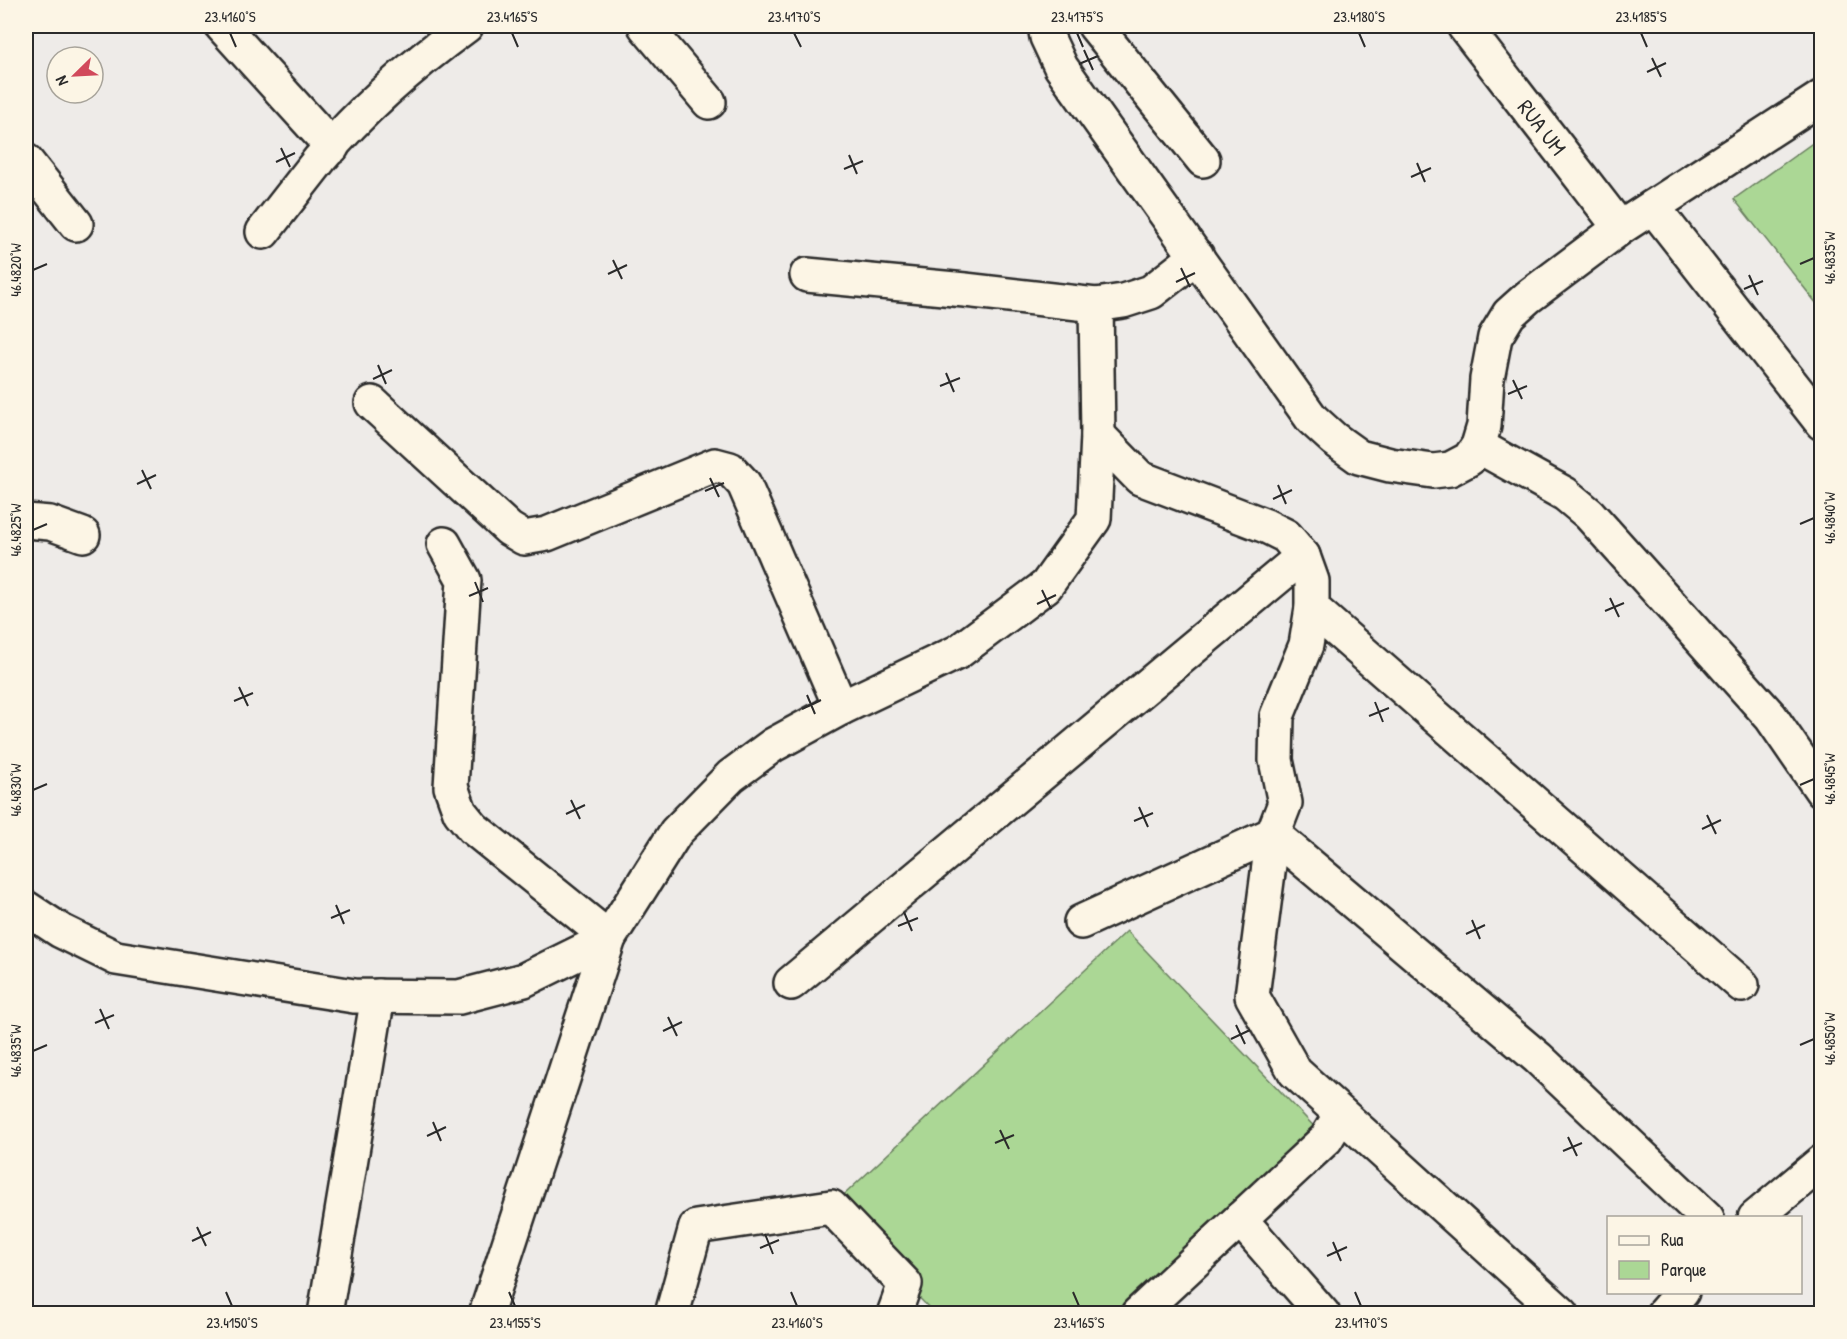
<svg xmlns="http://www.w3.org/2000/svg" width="1847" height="1339" viewBox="0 0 1847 1339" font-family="'Patrick Hand',sans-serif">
  <rect width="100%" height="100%" fill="#eeebe8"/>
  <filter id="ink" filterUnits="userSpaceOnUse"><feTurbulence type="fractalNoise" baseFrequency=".0167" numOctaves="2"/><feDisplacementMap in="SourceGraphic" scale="12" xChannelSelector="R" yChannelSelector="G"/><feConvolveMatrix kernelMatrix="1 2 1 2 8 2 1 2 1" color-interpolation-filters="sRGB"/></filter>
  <g filter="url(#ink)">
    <path fill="#abd795" stroke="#6b8160" stroke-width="1.5" d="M1821 137V309L1734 199Z
      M1127 931 1326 1139 1138 1313H934L831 1207Z"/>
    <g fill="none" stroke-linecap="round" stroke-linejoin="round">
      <g stroke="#2b2b2b" stroke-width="38">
        <g id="minor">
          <path d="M222 26 332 147"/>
          <path d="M645 26 709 102"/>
          <path d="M1045 26 1047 37 1061 67 1312 419 1334 439 1359 457 1390 465 1433 471 1450 469 1469 459 1478 446 1484 426 1487 379 1495 337 1509 314 1528 297 1620 228 1822 97"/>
          <path d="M1095 26 1203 160"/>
          <path id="s1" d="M1464 26 1620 228"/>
          <path d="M26 161 76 224"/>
          <path d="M1653 207 1822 423"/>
          <path d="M263 232C282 208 301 183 320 159 362 109 414 64 466 26"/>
          <path d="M807 275 965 290 1096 305 1123 301 1151 292 1197 256"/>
          <path d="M372 403 509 529 524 538 547 534 715 465 730 469 744 484 841 708"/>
          <path d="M1478 446 1565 494 1589 514 1771 717 1822 791"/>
          <path d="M26 521 50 523 83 535"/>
          <path d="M444 544 464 580 451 787 460 812 473 828 609 938 486 1314"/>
          <path d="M1312 608 1742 985"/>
          <path d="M26 908 61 931 116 958 354 996 459 997 524 980 609 938 676 832 731 776 773 745 841 708 958 652 1046 586 1094 519 1098 435 1096 305"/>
          <path d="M1081 922 1273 834 1285 803 1276 760 1277 716 1306 645 1312 608V581L1303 556 1286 536 1266 526 1140 478 1098 435"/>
          <path d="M791 983 1303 556"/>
          <path d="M1755 1218 1822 1162"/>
          <path d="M1240 1219 1323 1314"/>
          <path d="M325 1314 378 996"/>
          <path d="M672 1314 696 1227 831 1207 905 1284 894 1314"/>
          <path d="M1138 1314 1326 1139 1341 1114"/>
          <path d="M1562 1314 1295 1072 1252 996 1273 834 1538 1058 1707 1218"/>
          <path d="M1663 1314 1682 1292"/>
        </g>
      </g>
      <use href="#minor" stroke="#fcf5e5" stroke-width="33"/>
    </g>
  </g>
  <path fill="none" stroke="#2b2b2b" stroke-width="2" d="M230 33 236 47M512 33 518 47M794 33 801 47M1077 33 1083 47M1359 33 1365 47M1641 33 1647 47M1084 50 1093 70M1652 58 1661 77M1079 64 1098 56M1647 72 1666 63M281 148 290 167M849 155 857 174M276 162 295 153M1417 163 1425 182M844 169 863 161M1411 177 1431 168M613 260 622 279M1800 264 1814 258M1181 268 1190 287M33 270 47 264M608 274 627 265M1749 275 1758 295M1176 282 1195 273M1744 289 1763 281M378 365 386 384M946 373 954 392M373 379 392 370M1513 380 1522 399M940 386 960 378M1508 394 1527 386M142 470 151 489M710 478 719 497M137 484 156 475M1278 485 1286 504M705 491 724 483M1273 499 1292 490M1800 524 1814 518M33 530 47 524M475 582 483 602M1042 590 1051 609M469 596 488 588M1610 598 1619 617M1037 604 1056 595M1605 611 1624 603M239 687 248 706M807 695 815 714M234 701 253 693M1375 702 1383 722M802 709 821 700M1369 716 1389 708M1800 785 1814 779M33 790 47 784M571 800 580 819M1139 807 1148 827M566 814 585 805M1707 815 1716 834M1134 821 1153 813M1702 829 1721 820M336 905 344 924M904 912 912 931M331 918 350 910M1472 920 1480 939M898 926 918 918M1466 934 1485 925M100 1009 109 1029M668 1017 677 1036M95 1023 114 1015M1236 1025 1245 1044M663 1031 682 1022M1231 1039 1250 1030M1800 1045 1814 1039M33 1051 47 1045M433 1122 441 1141M1000 1130 1009 1149M427 1136 446 1127M1568 1137 1577 1156M995 1143 1014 1135M1563 1151 1582 1143M197 1227 206 1246M765 1234 773 1254M192 1241 211 1232M1333 1242 1341 1261M760 1248 779 1240M1327 1256 1347 1247M226 1292 232 1306M509 1292 515 1306M791 1292 797 1306M1073 1292 1079 1306M1355 1292 1361 1306"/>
  <g text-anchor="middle" stroke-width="5" stroke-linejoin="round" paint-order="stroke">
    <g font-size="22" fill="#2b2b2b" stroke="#fcf5e5">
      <text dy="8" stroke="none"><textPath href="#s1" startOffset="128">RUA UM</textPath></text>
    </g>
  </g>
  <rect width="1847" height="1339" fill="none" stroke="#fcf5e5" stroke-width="66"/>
  <rect x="1607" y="1216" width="195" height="78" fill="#fcf5e5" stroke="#a8a49b" stroke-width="1.5"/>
  <rect x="1619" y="1236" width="30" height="9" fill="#fcf5e5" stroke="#a8a49b" stroke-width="1.5"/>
  <text x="1661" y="1246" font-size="18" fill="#2b2b2b">Rua</text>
  <rect x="1619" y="1261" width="30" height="18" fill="#abd795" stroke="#a8a49b" stroke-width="1.5"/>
  <text x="1661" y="1276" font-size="18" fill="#2b2b2b">Parque</text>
  <g transform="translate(75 75) rotate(246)"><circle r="28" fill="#fcf5e5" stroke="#a8a49b" stroke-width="1.5"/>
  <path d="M0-4.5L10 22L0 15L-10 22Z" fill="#d1495b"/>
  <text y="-9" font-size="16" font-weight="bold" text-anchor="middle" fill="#2b2b2b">N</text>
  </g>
  <rect x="33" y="33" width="1781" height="1273" fill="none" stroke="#2b2b2b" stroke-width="2"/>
  <g font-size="15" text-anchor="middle" fill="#2b2b2b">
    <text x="230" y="22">23.4160°S</text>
    <text x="512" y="22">23.4165°S</text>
    <text x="794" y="22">23.4170°S</text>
    <text x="1077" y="22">23.4175°S</text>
    <text x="1359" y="22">23.4180°S</text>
    <text x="1641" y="22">23.4185°S</text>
    <text transform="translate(1830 258) rotate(-90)" y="5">46.4835°W</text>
    <text transform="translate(16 270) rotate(-90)" y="5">46.4820°W</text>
    <text transform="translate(1830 518) rotate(-90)" y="5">46.4840°W</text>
    <text transform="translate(16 530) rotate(-90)" y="5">46.4825°W</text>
    <text transform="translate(1830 779) rotate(-90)" y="5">46.4845°W</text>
    <text transform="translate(16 790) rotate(-90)" y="5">46.4830°W</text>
    <text transform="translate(1830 1039) rotate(-90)" y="5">46.4850°W</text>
    <text transform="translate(16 1051) rotate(-90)" y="5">46.4835°W</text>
    <text x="232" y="1328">23.4150°S</text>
    <text x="515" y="1328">23.4155°S</text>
    <text x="797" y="1328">23.4160°S</text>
    <text x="1079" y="1328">23.4165°S</text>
    <text x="1361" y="1328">23.4170°S</text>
  </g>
</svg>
